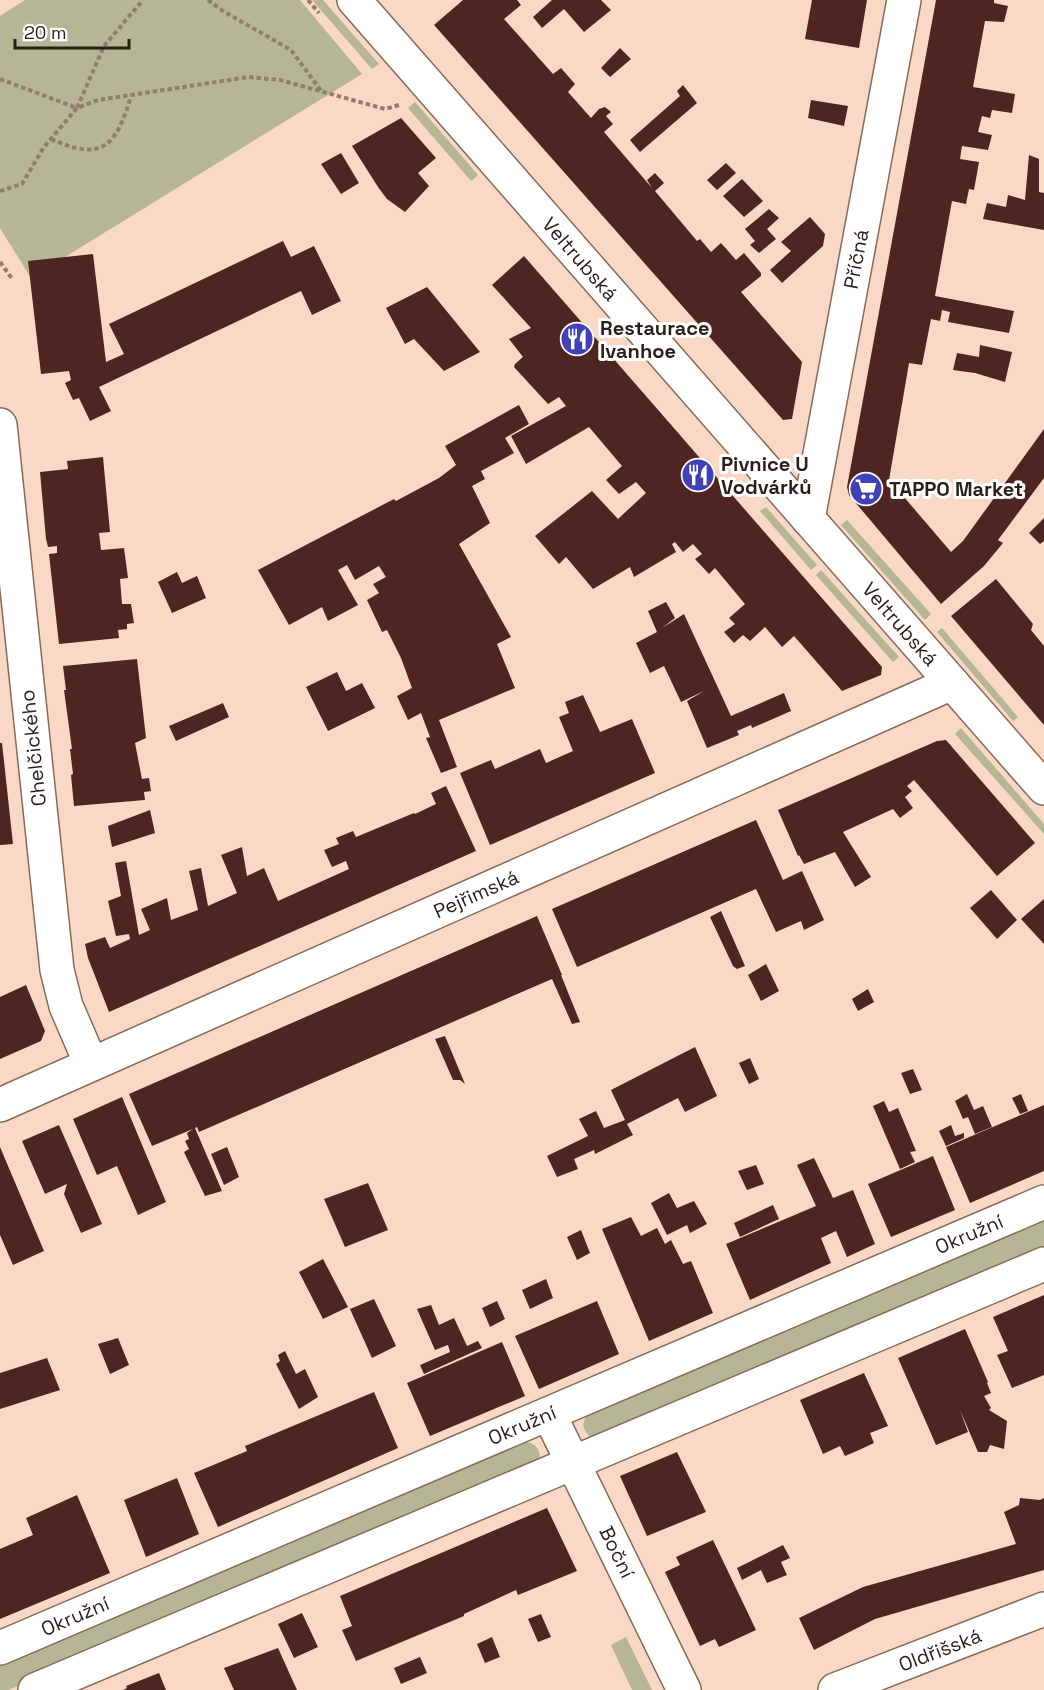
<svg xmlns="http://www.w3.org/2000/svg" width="1044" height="1690" viewBox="0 0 1044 1690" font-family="'Space Grotesk',sans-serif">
  <rect width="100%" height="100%" fill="#f9d8c5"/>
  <path fill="#b6b596" d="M25 0H300L362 74 31 278 0 228V16Z
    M312 0H323L379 64 372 69Z
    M415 102 478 175 471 181 408 108Z
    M766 507 817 565 811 570 760 511Z
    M847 520 931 614 925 620 841 525Z
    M821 570 899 657 893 662 816 575Z
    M942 628 1018 717 1013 721 937 632Z
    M961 728 1044 824V834L955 734Z
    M1044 1217V1249L591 1438C583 1430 581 1424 587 1415Z
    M524 1442C535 1442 542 1450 539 1462L54 1672 8 1690H0V1664Z
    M626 1637 652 1690H632L611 1645Z"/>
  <path fill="#4e2523" d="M463 0H517L521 5 504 19 553 74 561 68 575 84 568 92 591 118 599 109 605 107 611 112 606 116 613 124 604 132 652 188 647 180 655 173 664 183 655 191 697 241 700 239 711 252 721 243 736 260 744 253 761 273V276L741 292 802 362 792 419 783 420 434 25Z
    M552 0H601L611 10 584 32 564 9 542 28 533 17Z
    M812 0H867L859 48 805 39Z
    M936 0H994V3L1008 6 1004 22 985 21 973 87 1015 94 1012 113 992 110 990 118 982 116 978 132 992 135 988 150 962 146 960 159 979 162 974 190 969 189 966 204 952 201 935 296 1014 311 1009 333 948 322 950 312 942 310 940 321 931 319 922 365 909 363 888 486 895 493 898 490 951 552 963 541 1044 429V478L998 540 1003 543 984 566 941 604 849 495 847 487Z
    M620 48 631 59 610 77 601 68Z
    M683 85 697 103 640 152 630 140 680 96 677 91Z
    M811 100 848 106 844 126 808 118Z
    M401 118 436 158 418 173 429 186 405 212 387 199 378 187 352 146Z
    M341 153 359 183 341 194 321 164Z
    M1029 155 1039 159V192L1044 193V230L983 219 987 203 1006 207 1008 195 1025 200Z
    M726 163 736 173 717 190 707 180Z
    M742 179 763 201 744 217 723 196Z
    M769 209 779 218 767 229 776 239 759 253 750 245 755 241 745 229Z
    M810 217 825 234 823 246 782 283 770 270 791 251 781 242Z
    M283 241 291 257 314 246 341 301 312 315 301 291 99 387 111 411 90 421 79 398 73 400 65 383 71 380 69 371 41 374 28 261 93 254 106 362 124 354 109 324Z
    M524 256 882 667 881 675 842 691 794 636 782 647 765 627 750 641 743 635 734 643 724 632 735 624 729 618 745 604 715 568 709 574 695 559 702 554 693 544 683 552 675 542 672 544 676 552 634 577 630 567 593 589 566 557 559 564 535 536 592 491 618 519 646 493 636 482 619 494 606 480 622 466 589 427 526 464 511 436 566 406 559 397 548 404 514 367 515 364 523 357 509 339 531 328 492 285Z
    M427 287 480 352 444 371 414 339 405 344 386 308Z
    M980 345 1012 352 1005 382 975 373 953 370 957 353 979 357Z
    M519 405 529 424 505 438 514 453 481 471 485 479 472 486 490 523 459 544 511 637 497 644 515 688 439 720 457 767 441 773 426 738 430 737 421 713 408 720 397 696 412 688 401 658 387 630 382 632 367 600 379 593 373 584 386 577 379 566 355 580 347 565 338 570 358 605 328 621 322 607 289 625 258 570 394 499 396 501 439 478 456 465 445 446Z
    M103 457 110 532 99 533 101 550 124 548 128 578 120 579 122 604H131L134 623 127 624V629L118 630 119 638 59 644 49 554 57 553V546L48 547 46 539 40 472 68 469 67 461Z
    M1044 518V541L1040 544 1029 533Z
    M177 572 182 583 197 576 206 598 172 613 158 582Z
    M996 579 1033 624 1031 630 1044 646V725L951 616Z
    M666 602 675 618 662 628 684 614 731 716 784 693 791 711 752 728 751 725 737 731 739 735 707 748 687 701 704 691 681 702 664 666 650 673 636 643 657 632 648 611Z
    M137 659 146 738 135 743 142 779 149 778 151 791 144 792 145 800 74 806 71 775 73 774 70 749H72L64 690H66L63 666Z
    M337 672 346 691 362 683 375 708 328 731 306 687Z
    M583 695 600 732 632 719 655 773 490 845 460 773 491 760 495 769 540 749 546 763 573 751 559 717 569 713 565 702Z
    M223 703 229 717 176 741 169 726Z
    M946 740 1035 843 997 876 914 780 907 786 912 791 905 797 913 808 900 818 893 809 843 832 871 877 855 887 835 852 804 864 799 855 798 856 778 810 937 741Z
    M0 743H2L13 844 0 845Z
    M446 786 476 851 109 1012 88 958 85 944 105 937 110 948 130 939 129 934 116 936 108 901 121 896 115 863 126 861 139 935 150 930 141 909 167 898 171 920 198 910 189 871 201 868 208 906 237 893 221 855 242 847 247 876 264 868 278 901 349 869 346 861 332 867 324 850 339 844 336 838 353 831 356 837 414 813 415 814 436 804 431 793Z
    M150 810 155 833 112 847 108 826Z
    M756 820 783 880 802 871 824 920 804 930 801 921 776 932 756 889 577 967 552 909Z
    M991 890 1017 920 997 939 970 908Z
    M1044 899V944L1021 919Z
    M721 911 745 966 737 969 733 966 710 917Z
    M537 916 562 975H561L580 1022 572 1024 552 979 199 1132 197 1127 195 1128 222 1191 205 1196 184 1152 189 1149 185 1141 189 1139 187 1133 193 1129 152 1146 129 1094Z
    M766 964 779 991 761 1001 748 975Z
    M26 985 45 1031 41 1041 0 1059V997Z
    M868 989 874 1002 858 1011 852 999Z
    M445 1036 465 1084 460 1080H453L435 1039Z
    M695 1047 717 1096 685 1112 678 1098 627 1124 633 1135 595 1154 594 1150 574 1159 578 1169 557 1177 547 1156 588 1136 579 1119 596 1111 604 1128 625 1120 611 1090Z
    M750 1058 759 1079 749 1084 739 1063Z
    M913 1069 922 1090 910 1094 901 1073Z
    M967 1094 974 1110 983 1106 992 1127 975 1134 968 1117 963 1119 955 1101Z
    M1021 1094 1028 1111 1020 1114 1012 1098Z
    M122 1097 166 1202 138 1215 117 1166 97 1175 73 1119Z
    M884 1101 889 1112 898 1108 916 1151 910 1152 915 1162 900 1169 873 1106Z
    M1044 1105V1171L970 1203 946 1147Z
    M59 1125 102 1224 81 1233 64 1194 67 1184 45 1194 22 1141Z
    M951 1125 955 1136 964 1133V1138L946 1146 939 1131Z
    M0 1147 44 1251 13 1265 0 1235Z
    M227 1147 239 1177 224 1185 211 1154Z
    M933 1156 955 1210 891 1237 868 1184Z
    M814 1158 833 1198 853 1190 875 1244 847 1257 836 1231 821 1238 831 1263 750 1300 726 1244 816 1206 797 1165Z
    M756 1165 764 1184 747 1190 738 1171Z
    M368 1183 388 1230 345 1247 324 1199Z
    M669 1193 677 1208 694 1201 707 1224 690 1233 687 1225 667 1235 651 1203Z
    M773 1205 779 1219 740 1237 734 1223Z
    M631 1217 641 1236 657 1228 665 1244 671 1240 683 1264 691 1261 713 1313 649 1341 602 1229Z
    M581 1230 590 1253 577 1260 567 1237Z
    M323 1259 348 1307 323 1319 299 1272Z
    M546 1279 553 1298 530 1309 522 1290Z
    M1044 1295V1375L1012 1388 997 1355 1008 1351 993 1317Z
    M374 1299 396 1346 372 1358 350 1309Z
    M497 1301 505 1319 490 1327 482 1308Z
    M597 1301 619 1354 539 1389 515 1336Z
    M431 1305 439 1325 454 1318 467 1346 478 1341 482 1348 424 1374 420 1365 450 1352 448 1345 435 1350 417 1309Z
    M965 1329 988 1382 987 1383 991 1393 984 1396 991 1408 989 1410 1007 1421 1004 1449 990 1445 987 1452H978L960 1410 968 1432 936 1445 898 1358Z
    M118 1338 129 1365 110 1374 98 1344Z
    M502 1342 525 1396 430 1436 407 1383Z
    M285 1351 296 1374 305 1369 318 1397 299 1409 276 1364 280 1361 278 1355Z
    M47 1358 60 1390 0 1409V1373Z
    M864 1373 888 1426 870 1433 874 1443 859 1450 845 1456 840 1446 823 1454 800 1400Z
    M374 1392 398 1448 218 1527 194 1473 247 1451 245 1446Z
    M677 1452 706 1512 647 1536 620 1476Z
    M177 1478 199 1534 146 1557 124 1500Z
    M77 1495 110 1573 0 1619V1549L33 1535 26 1518Z
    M1020 1498 1040 1500 1044 1498V1570L875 1619 814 1650 799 1618 863 1587 1016 1544 1004 1512 1019 1505Z
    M547 1508 577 1571 518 1595 516 1590 464 1614V1616L356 1661 342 1630 352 1626 340 1596Z
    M713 1540 756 1630 719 1647 715 1639 700 1646 665 1572 680 1565 676 1557Z
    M783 1545 790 1558 781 1562 787 1575 767 1583 761 1570 742 1580 737 1568Z
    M302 1613 318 1647 294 1658 278 1624Z
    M541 1614 551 1637 538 1642 528 1619Z
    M492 1637 500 1657 485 1663 477 1644Z
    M278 1648 297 1690H234L224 1668Z
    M420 1657 427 1673 401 1684 394 1668Z
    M159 1673 166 1690H123L127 1688 126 1686Z"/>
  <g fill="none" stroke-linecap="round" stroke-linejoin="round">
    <g stroke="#876b5a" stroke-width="36">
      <path id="street" d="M0 425 57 970 66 1006 91 1064
        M808 519 904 0
        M0 1105 952 683
        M549 1414 684 1690
        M0 1648 1044 1202
        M35 1690 1044 1264
        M835 1690 1044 1609"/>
    </g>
    <g stroke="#876b5a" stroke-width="36">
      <path id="secondary" d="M354 0 1044 788"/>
    </g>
    <path stroke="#927c6f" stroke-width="4" stroke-dasharray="4.5 3" stroke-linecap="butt" d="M208 0 223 11 291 50 322 92
      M308 0 319 13
      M0 79 77 108 104 46 143 0
      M51 139C102 162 116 147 131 96
      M0 191 22 184 44 147 77 108 98 100 249 77 280 80 385 109 399 105
      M0 262 13 280"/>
    <use href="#street" stroke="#fff" stroke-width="33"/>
    <use href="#secondary" stroke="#fff" stroke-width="33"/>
  </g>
  <defs>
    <g id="restaurant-disc" transform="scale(1.725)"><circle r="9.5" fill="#4041b6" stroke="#fff"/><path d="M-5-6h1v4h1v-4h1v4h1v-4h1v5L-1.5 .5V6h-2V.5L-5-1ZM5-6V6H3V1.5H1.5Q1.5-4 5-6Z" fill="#fff"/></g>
    <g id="supermarket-disc" transform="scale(1.725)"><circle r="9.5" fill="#4041b6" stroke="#fff"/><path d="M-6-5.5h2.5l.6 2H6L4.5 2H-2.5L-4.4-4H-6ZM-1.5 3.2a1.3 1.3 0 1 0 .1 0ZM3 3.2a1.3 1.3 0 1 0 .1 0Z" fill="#fff"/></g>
  </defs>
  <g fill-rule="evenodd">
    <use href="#restaurant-disc" x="577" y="339"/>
    <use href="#restaurant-disc" x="698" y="475"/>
    <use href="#supermarket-disc" x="866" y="489"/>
  </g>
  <g text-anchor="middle" stroke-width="6" stroke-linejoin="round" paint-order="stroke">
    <g font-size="20" fill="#2a1e18" stroke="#fff">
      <text transform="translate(580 259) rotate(49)" y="7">Veltrubská</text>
      <text transform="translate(856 259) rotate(-79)" y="7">Příčná</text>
      <text transform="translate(900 624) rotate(49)" y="7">Veltrubská</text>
      <text transform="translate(33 748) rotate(-96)" y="7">Chelčického</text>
      <text transform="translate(476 894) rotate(-24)" y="7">Pejřimská</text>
      <text transform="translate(969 1234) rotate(-23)" y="7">Okružní</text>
      <text transform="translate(522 1425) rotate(-23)" y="7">Okružní</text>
      <text transform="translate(617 1552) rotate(64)" y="7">Boční</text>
      <text transform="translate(75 1616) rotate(-23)" y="7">Okružní</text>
      <text transform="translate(940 1650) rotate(-21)" y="7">Oldřišská</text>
    </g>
    <g font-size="20" font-weight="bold" fill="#2a1e18" stroke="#fff" text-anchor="start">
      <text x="600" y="335">Restaurace<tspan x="600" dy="23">Ivanhoe</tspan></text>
      <text x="721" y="471">Pivnice U<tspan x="721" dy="23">Vodvárků</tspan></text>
      <text x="889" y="496">TAPPO Market</text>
    </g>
  </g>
  <path d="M15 39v9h114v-9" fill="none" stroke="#2a1e18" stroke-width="3"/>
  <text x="24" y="39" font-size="18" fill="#2a1e18" stroke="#ffffff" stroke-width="4.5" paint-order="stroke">20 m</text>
</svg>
